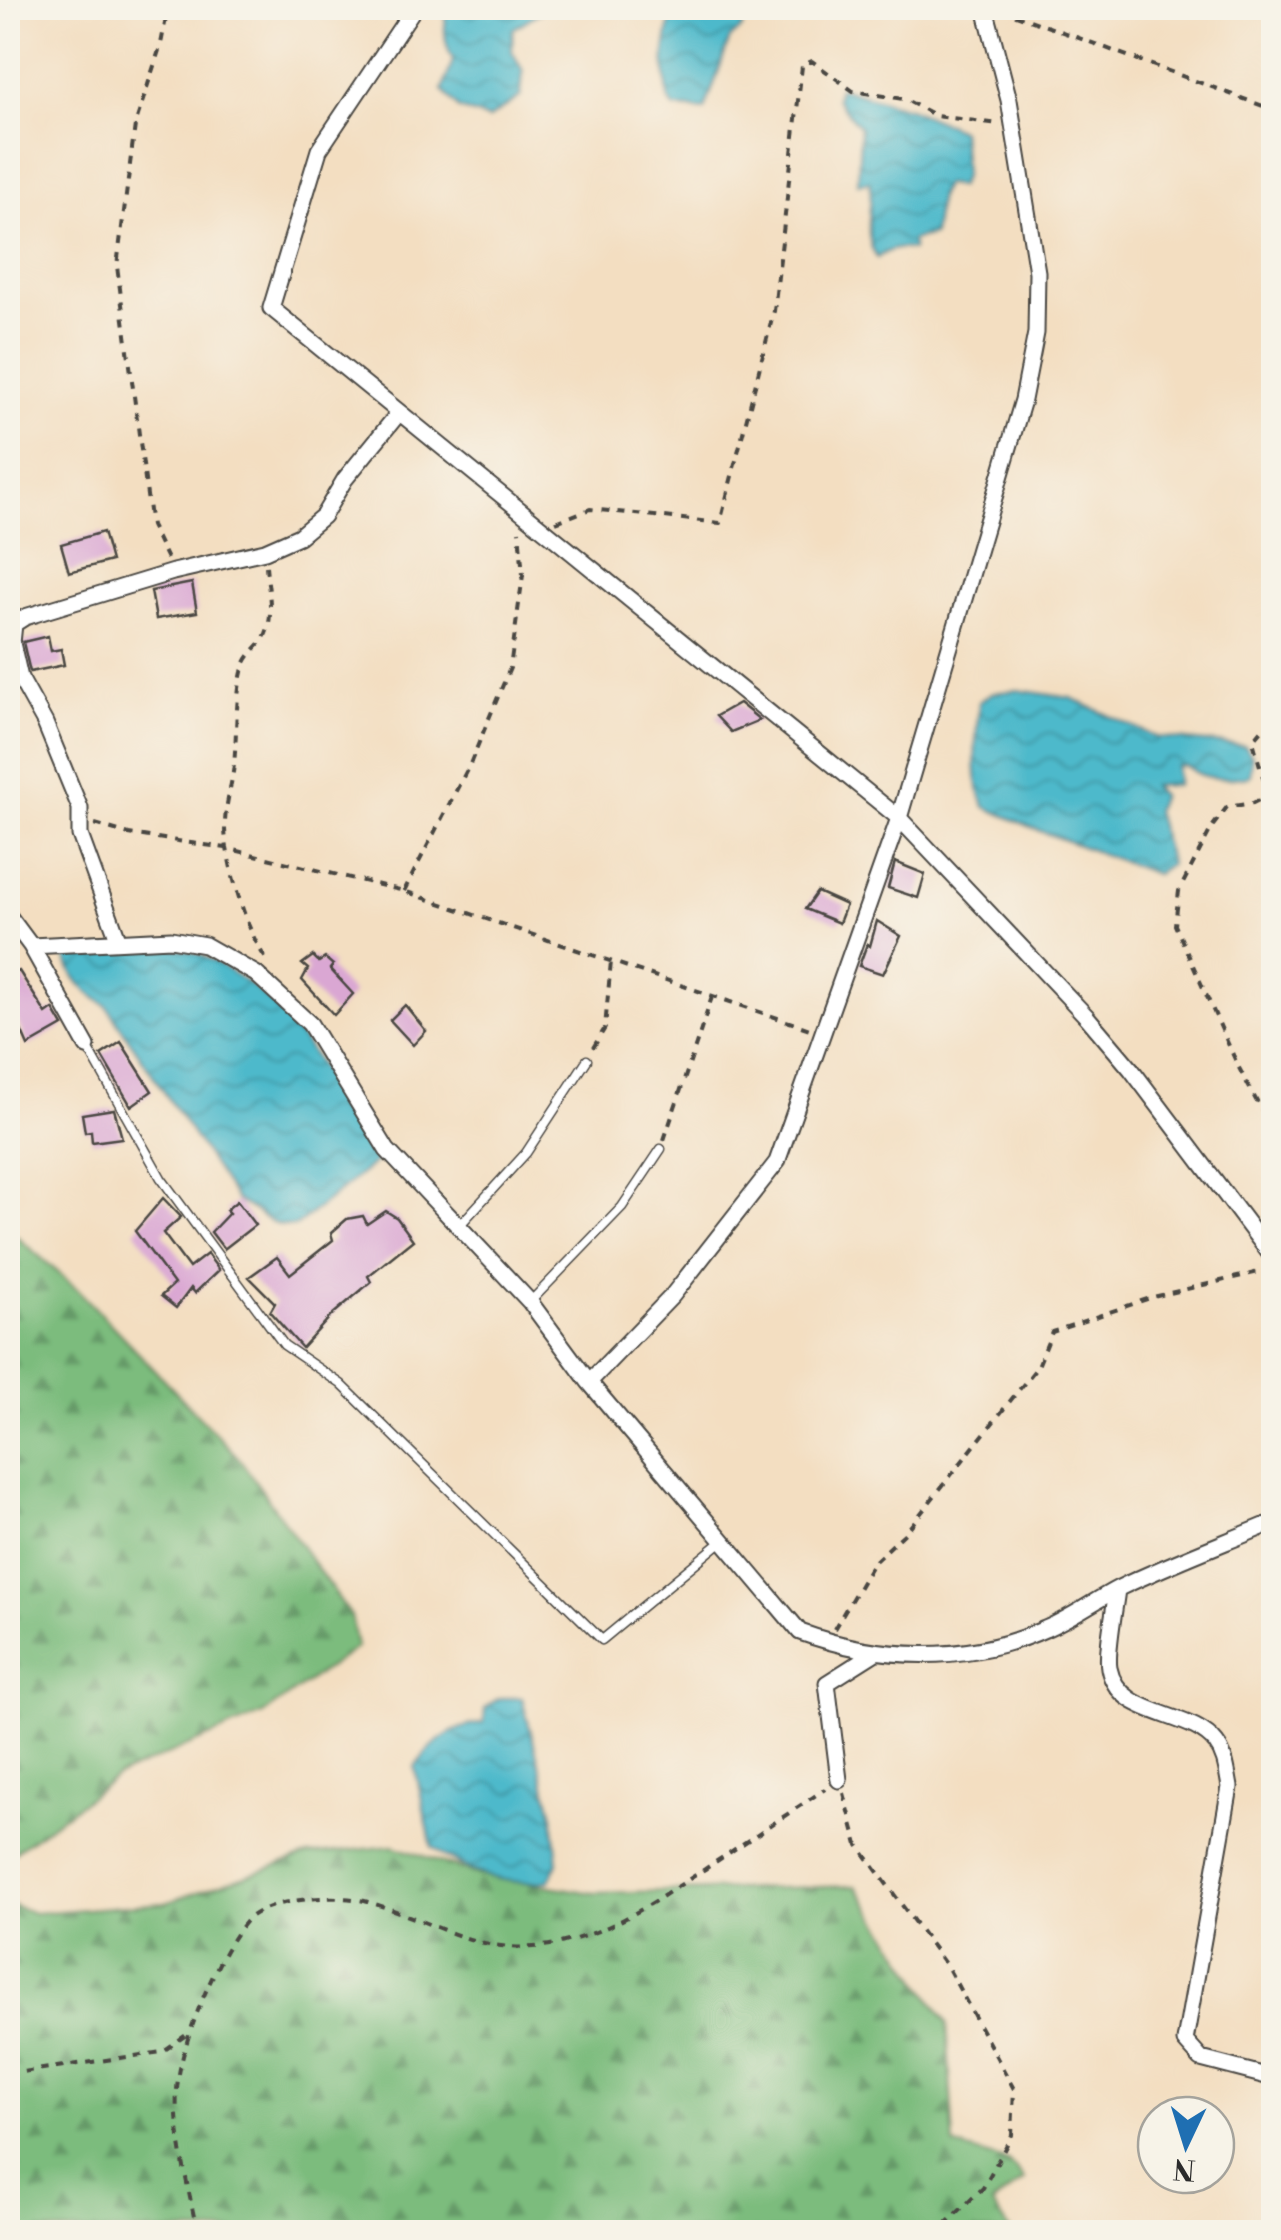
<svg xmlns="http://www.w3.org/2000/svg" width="1281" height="2240" viewBox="0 0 1281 2240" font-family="'Libre Bodoni',serif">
  <defs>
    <pattern id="forest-firs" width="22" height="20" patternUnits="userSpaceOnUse" patternTransform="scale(2.5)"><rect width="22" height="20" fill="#7bbc7d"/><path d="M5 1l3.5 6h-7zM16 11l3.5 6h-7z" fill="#659967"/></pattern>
    <pattern id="water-waves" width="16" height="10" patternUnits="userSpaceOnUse" patternTransform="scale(2.5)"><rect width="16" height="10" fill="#4eb9cb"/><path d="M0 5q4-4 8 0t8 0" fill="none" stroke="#4197a5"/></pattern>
  </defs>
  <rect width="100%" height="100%" fill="#f7f3e8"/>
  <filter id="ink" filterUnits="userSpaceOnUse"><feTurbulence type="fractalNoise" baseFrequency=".01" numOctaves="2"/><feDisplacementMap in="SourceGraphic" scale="20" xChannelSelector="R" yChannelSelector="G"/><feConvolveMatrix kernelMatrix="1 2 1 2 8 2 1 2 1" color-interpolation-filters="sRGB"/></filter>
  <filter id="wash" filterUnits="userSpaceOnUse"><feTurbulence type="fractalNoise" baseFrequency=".0048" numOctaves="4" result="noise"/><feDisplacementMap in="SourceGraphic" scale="40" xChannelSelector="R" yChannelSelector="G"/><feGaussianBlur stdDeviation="2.25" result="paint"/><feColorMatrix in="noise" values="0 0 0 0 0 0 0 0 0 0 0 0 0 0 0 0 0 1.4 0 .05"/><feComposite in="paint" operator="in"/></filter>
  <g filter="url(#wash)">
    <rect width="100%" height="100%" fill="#f3dec1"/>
    <path fill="url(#forest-firs)" stroke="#537454" stroke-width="2.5" d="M8 1229 77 1289 239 1458 351 1616 357 1647 263 1714 117 1776 8 1857Z
      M393 1846 479 1875 594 1893 856 1886 947 2023 954 2146 1009 2162 1024 2180 992 2204 1011 2232H8V1904L34 1913 165 1903 308 1855Z"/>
    <path fill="url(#water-waves)" stroke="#3c727b" stroke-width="2.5" d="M448 8H546L513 29 512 51 523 71 521 96 488 119 459 109 443 90 453 60C444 44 443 25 448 8Z
      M672 8H743C746 24 745 29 730 38L705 110 674 108 668 98 664 57Z
      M839 88 911 109 961 130 964 174 959 187 945 184 939 194 933 235 912 240V250C900 246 887 250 877 258 861 234 874 206 870 181L858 184 860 128 836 99Z
      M1018 690 1071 698 1156 737 1245 746 1252 756 1250 776C1230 779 1203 782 1187 766H1177V785L1152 786 1161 795 1155 811 1170 864 1156 874 1040 831 985 807C969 775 977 737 979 702L992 693Z
      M116 948C138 948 163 946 185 950 200 953 214 961 227 969 300 1013 326 1077 366 1148L378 1160 296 1226C267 1228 262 1212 237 1201L106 1005C83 991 73 979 64 953Z
      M499 1698H522L553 1815 558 1863 549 1881C507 1887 465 1873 432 1847L415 1767C434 1741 450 1727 484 1723L485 1708Z"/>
    <g id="blocks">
      <path fill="#daa7d3" d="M103 532 111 561 69 572 61 544Z
        M192 583 197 612 156 619 151 591Z
        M48 636 51 651 61 649 64 665 30 672 23 642Z
        M739 703 760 720 731 732 716 716Z
        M895 862 925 874 918 898 888 888Z
        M817 892 846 905 839 923 805 909Z
        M877 921 901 936 883 974 859 966 867 944 870 946Z
        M313 956 319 962 325 958 333 965 330 969 353 994 334 1015 302 980 308 969 302 964Z
        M19 971 46 1014 53 1009 63 1026 28 1046 8 1000V975Z
        M405 1005 426 1031 413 1045 390 1020Z
        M121 1042 152 1091 131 1106 101 1055Z
        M114 1109 122 1138 92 1142 91 1131 85 1132 82 1114Z
        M163 1198 181 1217 163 1233 189 1268 207 1254 219 1270 195 1293 191 1288 176 1308 161 1296 174 1284 135 1231Z
        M237 1201 255 1225 224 1249 211 1232 229 1213 226 1210Z
        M386 1211 397 1218 413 1240 368 1276 371 1282 332 1315 302 1348 270 1312 275 1303 249 1277 277 1257 290 1274 333 1240 331 1233 347 1219 363 1216 367 1224Z"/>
    </g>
  </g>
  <g filter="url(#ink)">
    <use href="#blocks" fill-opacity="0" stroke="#494642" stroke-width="2.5"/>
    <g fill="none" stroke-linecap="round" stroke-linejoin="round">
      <g stroke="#494642" stroke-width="11">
        <path id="service" d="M88 1048 161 1178 284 1345 341 1384 602 1640 721 1542
          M459 1226 526 1153 587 1060
          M531 1301 622 1207 661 1149"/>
      </g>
      <g stroke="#494642" stroke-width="19">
        <path id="minor" d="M414 8 319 150 271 308 899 818 1087 1017 1131 1069 1274 1259
          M8 915 31 946 171 939 205 945 256 974 310 1024 387 1150 530 1302 589 1382 800 1632C879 1661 968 1664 1045 1629 1071 1618 1094 1601 1119 1588 1169 1564 1222 1544 1274 1522
          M118 939 80 835V808L45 723 20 678 12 643 14 624 25 617 173 572 265 551 299 536 323 516 345 479 398 414
          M31 946 87 1046
          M589 1382 672 1296 777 1162 899 818 1023 400 1036 333 1037 272 1009 100 985 8
          M1117 1589C1115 1608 1106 1651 1109 1668 1118 1718 1191 1710 1216 1743 1226 1756 1227 1772 1230 1787L1185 2041 1201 2059 1274 2078
          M839 1780 827 1683 876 1652"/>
      </g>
      <path stroke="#494642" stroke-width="4" stroke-dasharray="8 8" stroke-linecap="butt" d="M1000 9 1274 110
        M556 522 590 509 720 523 774 311 802 66 812 61 853 91 904 99 936 116 999 124
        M167 559 151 526 117 266 135 125 161 44 168 8
        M266 566C268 589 276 621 262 641 253 652 245 657 242 672 235 702 237 735 234 764 232 785 225 805 225 825 224 856 248 940 269 962
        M1274 725 1267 724 1253 741 1268 795 1253 803 1227 807 1212 827 1179 891 1175 925 1238 1066 1274 1134
        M95 824 129 834 226 848 404 891 810 1029
        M404 891 470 764 510 668 523 575 519 531
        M593 1048 605 1028 611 961
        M664 1140 712 997
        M834 1629 873 1563 905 1533 1038 1366 1052 1332 1153 1297 1263 1271
        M844 1793 858 1845 948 1968 1014 2089 1012 2135 983 2188 937 2232
        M8 2074 162 2052 189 2033
        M197 2232C189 2189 174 2134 177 2090 179 2047 217 1955 245 1922 265 1898 339 1893 368 1902 439 1922 486 1962 564 1942 616 1930 661 1897 705 1869 745 1842 785 1816 825 1789"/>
      <use href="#service" stroke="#fff" stroke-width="8"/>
      <use href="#minor" stroke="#fff" stroke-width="15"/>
    </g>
  </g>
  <rect width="1281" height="2240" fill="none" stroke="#f7f3e8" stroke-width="40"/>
  <g transform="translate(1186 2145) rotate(184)"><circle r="48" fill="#f7f3e8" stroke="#a5a39c" stroke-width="2.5"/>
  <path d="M0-8L18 38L0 25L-18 38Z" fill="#1f6fb2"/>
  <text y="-15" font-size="28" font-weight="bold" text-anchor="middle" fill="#2b2b2b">N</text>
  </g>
</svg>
